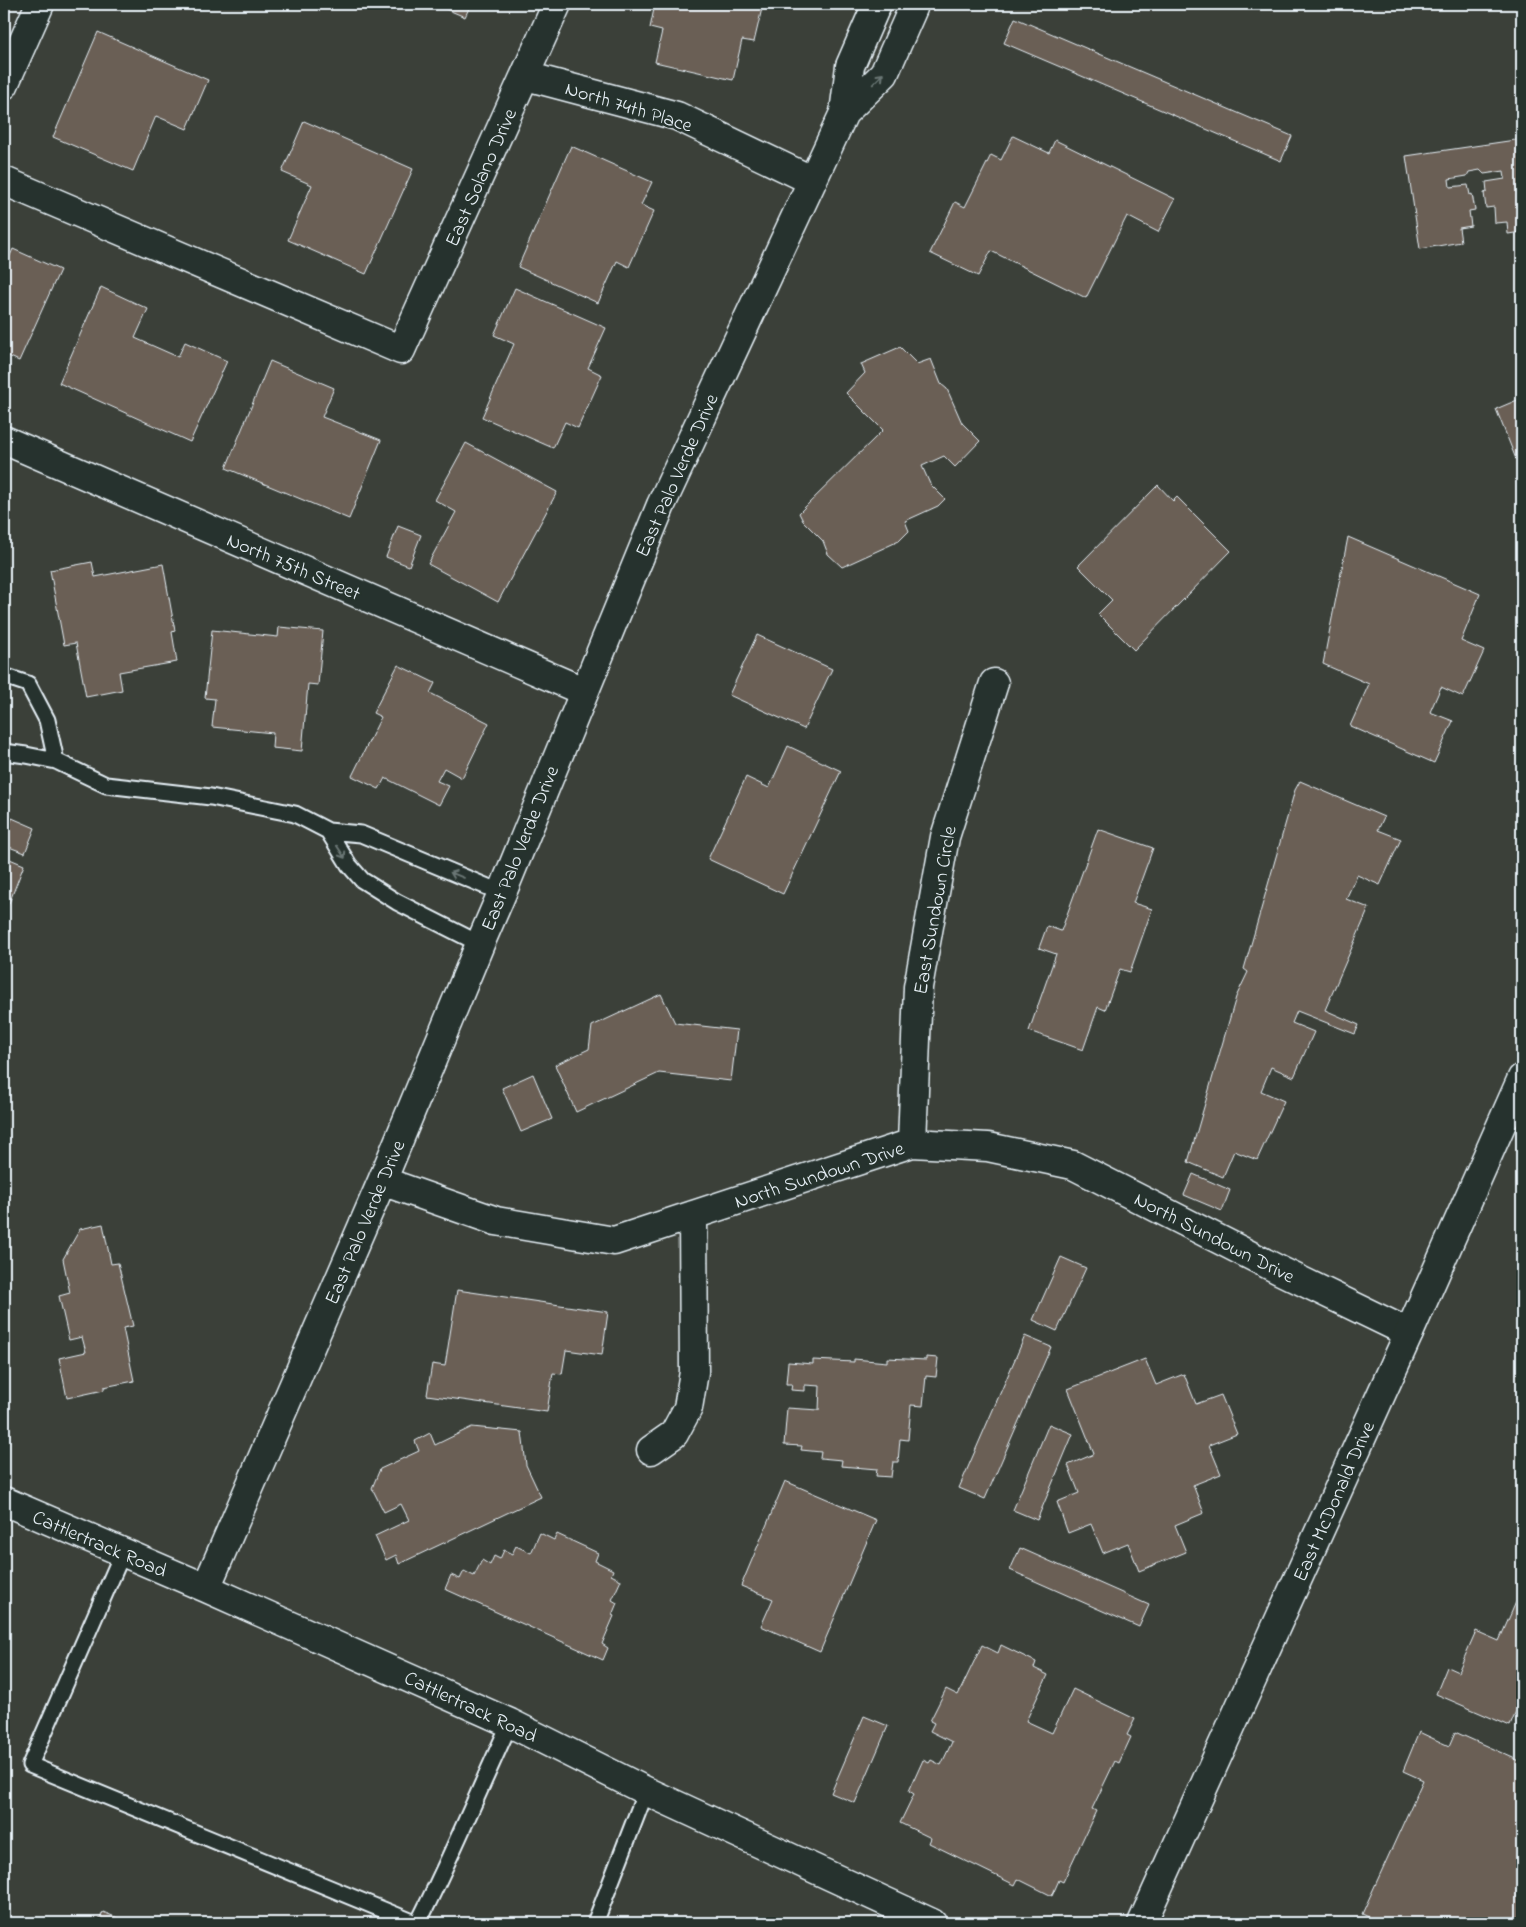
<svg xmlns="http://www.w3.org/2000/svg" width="1526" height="1927" viewBox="0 0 1526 1927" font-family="'Indie Flower',sans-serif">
  <rect width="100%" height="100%" fill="#3b4039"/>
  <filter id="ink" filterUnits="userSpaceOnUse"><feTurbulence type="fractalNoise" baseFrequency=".02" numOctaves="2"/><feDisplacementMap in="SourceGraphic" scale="10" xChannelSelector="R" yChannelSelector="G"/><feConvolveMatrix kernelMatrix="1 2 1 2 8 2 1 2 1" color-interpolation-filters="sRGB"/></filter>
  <g filter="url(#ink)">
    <path fill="#6b5f55" stroke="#e8f1f8" d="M434 4H471L465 17Z
      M655 4H763L754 42 742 40 733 80 655 62 662 31 650 28Z
      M1015 18 1292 136 1281 161 1004 43Z
      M98 32 208 80 187 129 156 116 133 171 53 137Z
      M304 121 413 169 366 274 288 240 312 185 282 172Z
      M1013 136 1049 153 1055 140 1175 199 1158 232 1127 216 1086 298 991 251 978 276 930 253 955 202 965 207 991 155 1001 160Z
      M1522 139V232L1508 234 1507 222 1495 223 1494 207 1486 208 1484 193 1487 192 1486 182 1505 179 1504 171 1484 174 1480 170 1469 172 1467 176 1449 179 1450 187 1468 185 1470 195 1472 194 1475 210 1469 211 1471 226 1459 228 1461 242 1420 249 1406 156Z
      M571 146 652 182 641 205 654 211 629 267 617 261 598 303 518 267Z
      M13 249 60 270 19 361 4 354V269Z
      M101 287 148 309 135 338 178 357 185 342 227 361 190 442 59 383Z
      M515 288 606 328 588 368 602 375 578 428 565 422 553 448 482 417 514 344 494 335Z
      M900 347 917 364 931 359 941 384 947 389 962 423 980 441 955 467 944 456 922 466 930 484 945 499 938 506 905 521 909 531 899 541 842 567 828 554 823 541 803 521 799 513 883 430 846 393 865 373 861 364Z
      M270 361 334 388 322 417 381 440 349 519 226 468Z
      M1522 398V474L1496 409Z
      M466 443 557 492 498 602 428 564 456 512 435 500Z
      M1158 485 1173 501 1177 497 1231 551 1134 650 1098 614 1112 600 1078 566Z
      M398 526 421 535 409 566 386 557Z
      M1348 537 1480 594 1461 641 1484 651 1463 697 1441 687 1430 712 1453 721 1434 763 1350 726 1369 684 1323 664Z
      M92 562 95 577 163 564 175 631 172 632 177 662 119 672 122 690 86 697 76 643 64 645 50 570Z
      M279 627 323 631 318 685 308 684 302 751 272 748 273 733 212 727 215 699 205 698 212 630 278 637Z
      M757 635 832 669 804 729 729 695Z
      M398 665 435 683 430 693 489 723 462 778 444 768 437 781 449 786 439 805 385 778 379 789 352 776 381 717 373 713Z
      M788 746 841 771 783 894 708 859 746 777 769 788Z
      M1300 781 1384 817 1378 830 1401 839 1380 885 1357 875 1346 899 1369 908 1325 1010 1359 1025 1355 1034 1297 1011 1292 1023 1314 1032 1294 1077 1271 1067 1261 1091 1284 1101 1257 1160 1234 1151 1223 1177 1188 1162 1236 997 1248 972 1244 969 1295 790Z
      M12 818 35 828 25 853 9 847 5 857 24 865 4 916V822L10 824Z
      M1098 829 1153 848 1133 903 1152 909 1130 972 1120 969 1105 1010 1098 1007 1083 1050 1029 1031 1056 954 1039 948 1047 926 1061 931Z
      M661 994 675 1023 737 1030 731 1081 659 1073 576 1112 555 1065 589 1049 592 1026Z
      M533 1074 552 1119 521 1132 502 1088Z
      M1193 1174 1230 1190 1222 1211 1184 1195Z
      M103 1224 111 1264 118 1263 133 1326 123 1328 134 1381 104 1387V1390L67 1398 59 1358 86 1352 82 1337 69 1340 59 1296 70 1293 63 1259 80 1229Z
      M1061 1257 1086 1268 1057 1331 1033 1320Z
      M457 1290 608 1312 602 1355 566 1350 562 1374 553 1373 547 1412 427 1395 432 1364 445 1366Z
      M1025 1336 1051 1347 985 1499 959 1488Z
      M926 1357 938 1358 936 1377 926 1376 923 1406 911 1405 908 1440 900 1439 898 1462H893L891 1477 876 1476 877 1469 841 1466 842 1460 820 1458 821 1452 801 1450 802 1446 784 1445 787 1408 819 1410 820 1386 805 1385V1391L791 1390 792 1384H786L788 1362 813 1364V1360L854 1362V1359L887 1362V1358L926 1360Z
      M1145 1359 1156 1385 1184 1374 1196 1404 1221 1395 1237 1434 1209 1445 1221 1474 1193 1485 1204 1513 1175 1525 1186 1552 1139 1571 1128 1543 1103 1553 1091 1524 1068 1533 1057 1502 1079 1493 1068 1465 1094 1454 1068 1389Z
      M1049 1424 1073 1434 1037 1520 1013 1510Z
      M472 1427 522 1432 526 1465 541 1497 399 1564 396 1555 386 1560 375 1536 409 1520 401 1504 384 1512 372 1488 380 1469 419 1451 415 1441 430 1433 435 1445Z
      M785 1481 876 1520 820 1652 761 1626 773 1599 741 1586Z
      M540 1533 554 1540 557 1534 598 1553 595 1561 613 1570 611 1575 621 1580 612 1600 617 1603 612 1615 614 1616 602 1644 608 1648 603 1660 445 1589 451 1575 460 1579 464 1571 474 1576 482 1560 490 1565 494 1556 500 1559 504 1550 512 1554 516 1546 531 1553Z
      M1020 1548 1149 1605 1139 1627 1010 1570Z
      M1516 1602 1522 1604V1698L1510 1726 1436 1694 1447 1667 1458 1672 1476 1631 1499 1641Z
      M982 1645 998 1653 1001 1645 1036 1662 1034 1668 1048 1675 1026 1721 1052 1733 1073 1689 1135 1719 1127 1735 1131 1737 1119 1763 1115 1761 1092 1809 1096 1811 1063 1882 1059 1880 1052 1896 1018 1879 1015 1885 929 1843 931 1838 900 1823 914 1794 909 1791 923 1760 929 1763 931 1760 941 1765 952 1742 930 1731 934 1723 930 1721 946 1689 958 1695Z
      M864 1716 888 1726 855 1803 831 1793Z
      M1419 1732 1449 1746 1455 1732 1522 1762 1519 1770 1522 1772V1923H1382L1362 1914 1423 1780 1403 1771Z
      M103 1912 130 1923H98Z"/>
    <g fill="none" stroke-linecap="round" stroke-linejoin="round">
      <g stroke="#e8f1f8" stroke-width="19">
        <path id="lane" d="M4 676 28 684 47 720 56 761
          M4 752 26 755 56 761 106 785 211 797 295 814 328 831
          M480 944 397 902 362 880 349 865 328 831 361 834 502 893
          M123 1552 30 1765 415 1923
          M418 1923C451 1858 479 1790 510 1723
          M595 1923 646 1791"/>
      </g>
      <g stroke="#e8f1f8" stroke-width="31">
        <path id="street" d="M526 76 677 116 811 180
          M4 85 40 4
          M844 113 850 66 877 4
          M4 181 401 350 557 4
          M4 440 583 691
          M912 1143 918 987 945 837 994 683
          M382 1181 496 1221 614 1241 912 1143 988 1147 1073 1165 1281 1271 1409 1333
          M651 1450 674 1434 688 1408 694 1372 693 1215
          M4 1501 206 1588 510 1723 646 1791 932 1923
          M206 1588 382 1181 480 944 502 893 661 505 844 113 884 74 913 8 914 4"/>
      </g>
      <g stroke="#e8f1f8" stroke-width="31">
        <path id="secondary" d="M1142 1923 1409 1333 1522 1078"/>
      </g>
      <use href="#lane" stroke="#26332d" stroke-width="15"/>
      <use href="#street" stroke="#26332d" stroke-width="28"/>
      <use href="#secondary" stroke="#26332d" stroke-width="28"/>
    </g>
    <defs><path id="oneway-shaft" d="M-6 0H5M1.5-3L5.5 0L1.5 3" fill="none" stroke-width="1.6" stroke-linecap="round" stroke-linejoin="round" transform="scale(1.25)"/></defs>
    <g stroke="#6a7674">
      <use href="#oneway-shaft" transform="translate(878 79) rotate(-46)"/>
      <use href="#oneway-shaft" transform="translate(341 852) rotate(57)"/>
      <use href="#oneway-shaft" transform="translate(457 875) rotate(-158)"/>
    </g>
  </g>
  <g text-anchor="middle" stroke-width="4.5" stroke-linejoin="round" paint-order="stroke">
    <g font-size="20" fill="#e8f1f8" stroke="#26332d">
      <text transform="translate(629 106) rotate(17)" y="7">North 74th Place</text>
      <text transform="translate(480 177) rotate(-66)" y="7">East Solano Drive</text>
      <text transform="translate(676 475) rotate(-66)" y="7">East Palo Verde Drive</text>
      <text transform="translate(294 566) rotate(23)" y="7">North 75th Street</text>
      <text transform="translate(519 848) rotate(-68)" y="7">East Palo Verde Drive</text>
      <text transform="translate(934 910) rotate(-80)" y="7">East Sundown Circle</text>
      <text transform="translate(819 1174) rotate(-18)" y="7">North Sundown Drive</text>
      <text transform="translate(364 1222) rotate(-67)" y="7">East Palo Verde Drive</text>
      <text transform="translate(1215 1237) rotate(27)" y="7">North Sundown Drive</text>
      <text transform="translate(1333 1501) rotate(-66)" y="7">East McDonald Drive</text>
      <text transform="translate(100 1543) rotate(23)" y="7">Cattlertrack Road</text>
      <text transform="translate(471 1706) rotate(25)" y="7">Cattlertrack Road</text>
    </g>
  </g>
  <rect width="1526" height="1927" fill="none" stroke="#26332d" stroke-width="20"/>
  <rect x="10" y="10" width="1506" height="1907" fill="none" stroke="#e8f1f8" stroke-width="2" filter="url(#ink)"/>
</svg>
